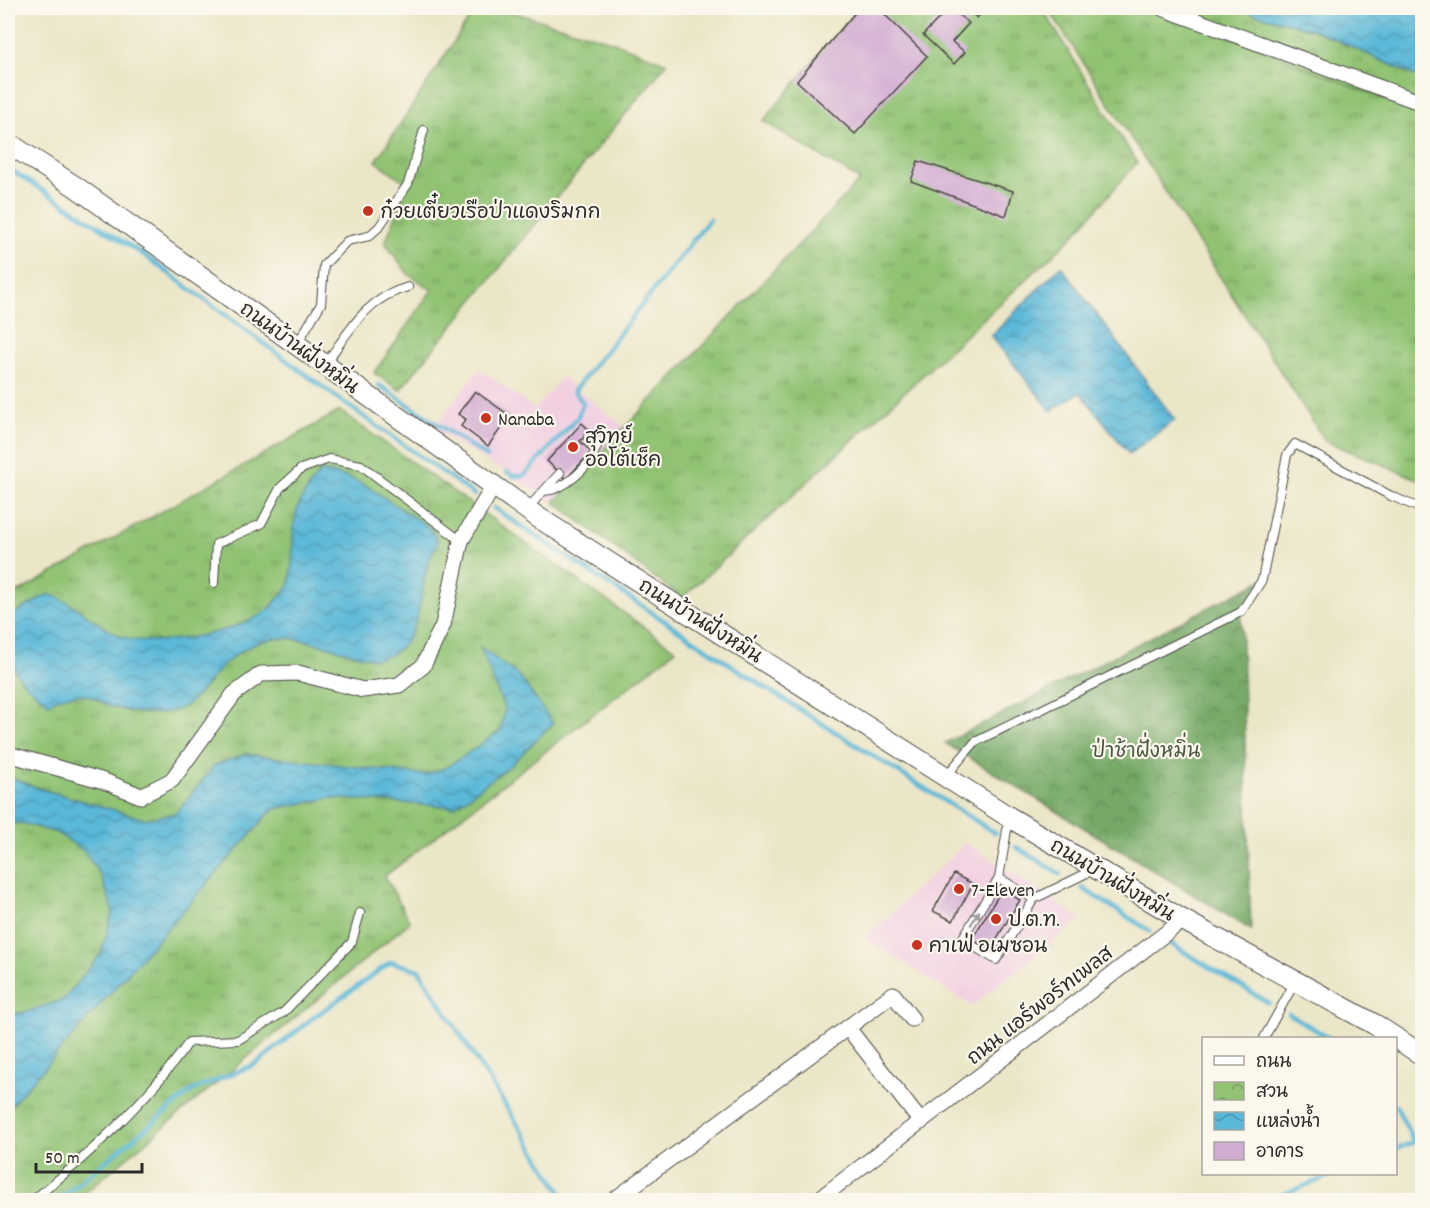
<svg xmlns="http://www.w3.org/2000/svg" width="1430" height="1208" viewBox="0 0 1430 1208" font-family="Dekko,'Playpen Sans Thai',sans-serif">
  <defs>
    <pattern id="grass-tufts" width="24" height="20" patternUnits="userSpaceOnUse" patternTransform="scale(1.5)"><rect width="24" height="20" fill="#91c373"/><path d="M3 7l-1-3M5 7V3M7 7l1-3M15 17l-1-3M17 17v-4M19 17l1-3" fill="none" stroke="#779f5f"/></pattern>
    <pattern id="forest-crowns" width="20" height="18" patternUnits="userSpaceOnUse" patternTransform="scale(1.5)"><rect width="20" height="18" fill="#74a965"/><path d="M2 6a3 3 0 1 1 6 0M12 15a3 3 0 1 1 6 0" fill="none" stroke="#5f8a53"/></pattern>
    <pattern id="park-crowns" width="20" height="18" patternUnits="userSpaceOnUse" patternTransform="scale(1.5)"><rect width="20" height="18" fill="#91c373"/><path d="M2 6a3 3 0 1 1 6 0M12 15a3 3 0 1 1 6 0" fill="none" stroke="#779f5f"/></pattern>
    <pattern id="water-waves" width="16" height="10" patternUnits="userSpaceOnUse" patternTransform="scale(1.5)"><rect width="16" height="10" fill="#5ab8d8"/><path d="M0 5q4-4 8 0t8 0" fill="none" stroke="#4b96af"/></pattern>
  </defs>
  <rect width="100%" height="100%" fill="#fbf7ec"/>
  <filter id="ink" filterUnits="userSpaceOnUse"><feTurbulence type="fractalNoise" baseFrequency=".0167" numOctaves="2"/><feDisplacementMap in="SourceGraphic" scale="12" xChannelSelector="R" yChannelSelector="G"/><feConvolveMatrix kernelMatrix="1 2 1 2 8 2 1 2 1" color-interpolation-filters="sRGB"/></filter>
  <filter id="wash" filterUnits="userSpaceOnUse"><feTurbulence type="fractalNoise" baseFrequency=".008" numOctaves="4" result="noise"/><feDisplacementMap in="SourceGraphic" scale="24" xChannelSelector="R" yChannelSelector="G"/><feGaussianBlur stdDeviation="1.35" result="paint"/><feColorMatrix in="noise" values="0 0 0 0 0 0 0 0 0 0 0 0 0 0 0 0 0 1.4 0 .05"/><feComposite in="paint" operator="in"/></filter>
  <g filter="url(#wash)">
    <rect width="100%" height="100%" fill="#ece6c8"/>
    <path fill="#f2cfe1" d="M479 369 535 409 562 377 625 428 554 502 433 429Z
      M966 843 1081 919 972 1006 865 938Z"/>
    <path fill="url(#grass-tufts)" stroke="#5e774f" stroke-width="1.5" d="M476 8H498L608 40 667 63 400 390 374 373 432 290 408 274 385 243 408 184 376 161Z
      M859 8H1042L1137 163 1071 238 682 598 554 502 860 180 763 121Z
      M1048 8H1162L1422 115V481L1325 441Z
      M340 411 676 650 385 876 410 922 76 1200H8V598Z"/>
    <path fill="url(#forest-crowns)" stroke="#506a48" stroke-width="1.5" d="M1262 580 1241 612 1251 930 945 743Z"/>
    <path fill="url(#park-crowns)" stroke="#5e774f" stroke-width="1.5" d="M1161 8H1234L1317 31 1422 79V115Z"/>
    <path fill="url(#water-waves)" stroke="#427282" stroke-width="1.5" d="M1234 8H1422V79L1317 31Z
      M1061 266 1175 420 1129 454 1080 392 1051 411 991 336Z
      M321 471C361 478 369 488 401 509 417 520 430 524 438 542 435 549 430 556 428 563 418 598 422 653 375 659 309 645 270 614 216 673 204 686 194 705 176 710 156 716 132 713 113 707 105 705 99 700 92 697 80 691 60 696 49 703L25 684 8 662V617L48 594C78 602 92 625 123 637 156 649 240 632 268 610 272 606 276 601 280 596 284 592 290 587 290 582 298 530 282 517 321 471Z
      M480 647 519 676 553 723 510 766 454 807 331 798 273 809 8 1109V1013H23L63 1000 101 954 113 910 101 876 84 851 57 833 22 823 8 824V776L38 788 145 819 176 813 215 765 246 754 425 775 447 767 500 731 505 710Z"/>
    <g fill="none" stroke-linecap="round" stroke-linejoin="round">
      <path stroke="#5ab8d8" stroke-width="4.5" d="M8 168 144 255 343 402 475 495
        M379 385 487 457
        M507 472 513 476H524L578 417 583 403 574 391 710 219
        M494 508 772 692 995 833
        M1016 847 1060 874
        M1082 888 1150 931
        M1171 944 1269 1003
        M1289 1014 1329 1038
        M1396 1106 1414 1142 1396 1149
        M58 1200 193 1090 256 1064 314 1017 391 962 419 970 566 1200
        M1268 1200 1335 1174"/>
    </g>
    <g id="blocks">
      <path fill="#d1acd2" d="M859 8H878L927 56 855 134 797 81Z
        M949 8 969 23 952 42 965 52 954 64 923 35Z
        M965 8H986L977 18Z
        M918 161 1013 191 1006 216 911 181Z
        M475 391 510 416 488 446 461 426 466 419 458 414Z
        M582 423 590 431 580 441 591 452 566 479 547 461Z
        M954 874 973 884 953 921 933 911Z
        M1002 889 1020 900 990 950 972 939Z"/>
    </g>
  </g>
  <g filter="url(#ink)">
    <use href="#blocks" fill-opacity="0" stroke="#484743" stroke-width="1.5"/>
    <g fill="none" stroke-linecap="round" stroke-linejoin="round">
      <g stroke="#484743" stroke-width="10">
        <path id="service" d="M297 344 321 304 324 265 347 241 369 236 379 227 408 184 424 130
          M326 363C350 330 366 298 408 287
          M544 491C565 490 591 466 597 446L588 437
          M528 508 560 473
          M214 583 216 544 261 524 280 488 301 469 329 459 361 465 461 541
          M946 776 975 742 1241 612 1262 580 1287 455 1295 444 1391 496 1422 509
          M1009 818 999 878 962 939 996 960 1034 899 1095 869
          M999 878 1034 899
          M1264 1038 1295 982
          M33 1200C87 1157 149 1099 189 1042L238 1040 284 1012 352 942 360 913"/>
      </g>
      <g stroke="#484743" stroke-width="17">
        <path id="minor" d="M1162 8 1422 103
          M8 754 104 781 141 796 172 780 234 694 261 674 298 673 363 690 399 685 423 666 443 625 461 541 493 487
          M848 1028 921 1122
          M614 1200 893 994 912 1019
          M818 1200 1183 920"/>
      </g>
      <g stroke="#484743" stroke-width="22">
        <path id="tertiary" d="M8 143 76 187 539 518 1009 817 1183 920 1374 1024 1422 1055"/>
      </g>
      <use href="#service" stroke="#fff" stroke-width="8"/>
      <use href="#minor" stroke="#fff" stroke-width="15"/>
      <use href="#tertiary" stroke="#fff" stroke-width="20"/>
    </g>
    <defs><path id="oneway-solid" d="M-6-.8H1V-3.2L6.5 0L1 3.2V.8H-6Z" transform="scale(1.5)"/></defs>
    <use fill="#a0a0a0" href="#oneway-solid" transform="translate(975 918) rotate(-59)"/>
  </g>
  <g fill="#c8321e" stroke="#fbf7ec" stroke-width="2">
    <circle cx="368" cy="211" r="6"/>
    <circle cx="486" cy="418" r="6"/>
    <circle cx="573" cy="447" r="6"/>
    <circle cx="959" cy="889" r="6"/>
    <circle cx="996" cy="919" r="6"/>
    <circle cx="917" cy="945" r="6"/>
  </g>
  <g text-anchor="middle" stroke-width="4.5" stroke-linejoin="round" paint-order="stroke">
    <g font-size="20" fill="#2b2b2b" stroke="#fbf7ec" text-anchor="start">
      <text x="380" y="218">ก๋วยเตี๋ยวเรือป่าแดงริมกก</text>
      <text x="498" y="425">Nanaba</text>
      <text x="585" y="443">สุวิทย์<tspan x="585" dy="23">ออโต้เช็ค</tspan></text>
      <text x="971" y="896">7-Eleven</text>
      <text x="1008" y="926">ป.ต.ท.</text>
      <text x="929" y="952">คาเฟ่ อเมซอน</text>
    </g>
    <g font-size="20" fill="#2b2b2b" stroke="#fbf7ec">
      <text transform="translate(300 347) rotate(36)" y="7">ถนนบ้านฝั่งหมิ่น</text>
      <text transform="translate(701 620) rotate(32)" y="7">ถนนบ้านฝั่งหมิ่น</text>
      <text transform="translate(1113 879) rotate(31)" y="7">ถนนบ้านฝั่งหมิ่น</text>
      <text transform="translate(1039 1005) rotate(-38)" y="7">ถนน แอร์พอร์ทเพลส</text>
    </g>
    <g font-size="20" fill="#4a5941" stroke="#fbf7ec">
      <text x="1146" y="757">ป่าช้าฝั่งหมิ่น</text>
    </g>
  </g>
  <rect width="1430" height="1208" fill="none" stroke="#fbf7ec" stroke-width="30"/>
  <rect x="1202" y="1037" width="195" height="138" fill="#fbf7ec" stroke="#a8a59f" stroke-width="1.5"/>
  <rect x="1214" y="1056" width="30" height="9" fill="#ffffff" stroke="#a8a59f" stroke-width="1.5"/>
  <text x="1256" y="1067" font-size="18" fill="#2b2b2b">ถนน</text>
  <rect x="1214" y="1082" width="30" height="18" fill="url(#park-crowns)" stroke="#a8a59f" stroke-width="1.5"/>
  <text x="1256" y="1097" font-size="18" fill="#2b2b2b">สวน</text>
  <rect x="1214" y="1112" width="30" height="18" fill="url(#water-waves)" stroke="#a8a59f" stroke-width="1.5"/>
  <text x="1256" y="1127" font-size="18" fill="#2b2b2b">แหล่งน้ำ</text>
  <rect x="1214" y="1142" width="30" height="18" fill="#d1acd2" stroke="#a8a59f" stroke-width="1.5"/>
  <text x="1256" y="1157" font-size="18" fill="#2b2b2b">อาคาร</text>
  <path d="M36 1163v9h106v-9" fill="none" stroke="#2b2b2b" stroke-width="3"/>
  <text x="45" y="1163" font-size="18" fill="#2b2b2b" stroke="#fbf7ec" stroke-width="4.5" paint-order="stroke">50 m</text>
</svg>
